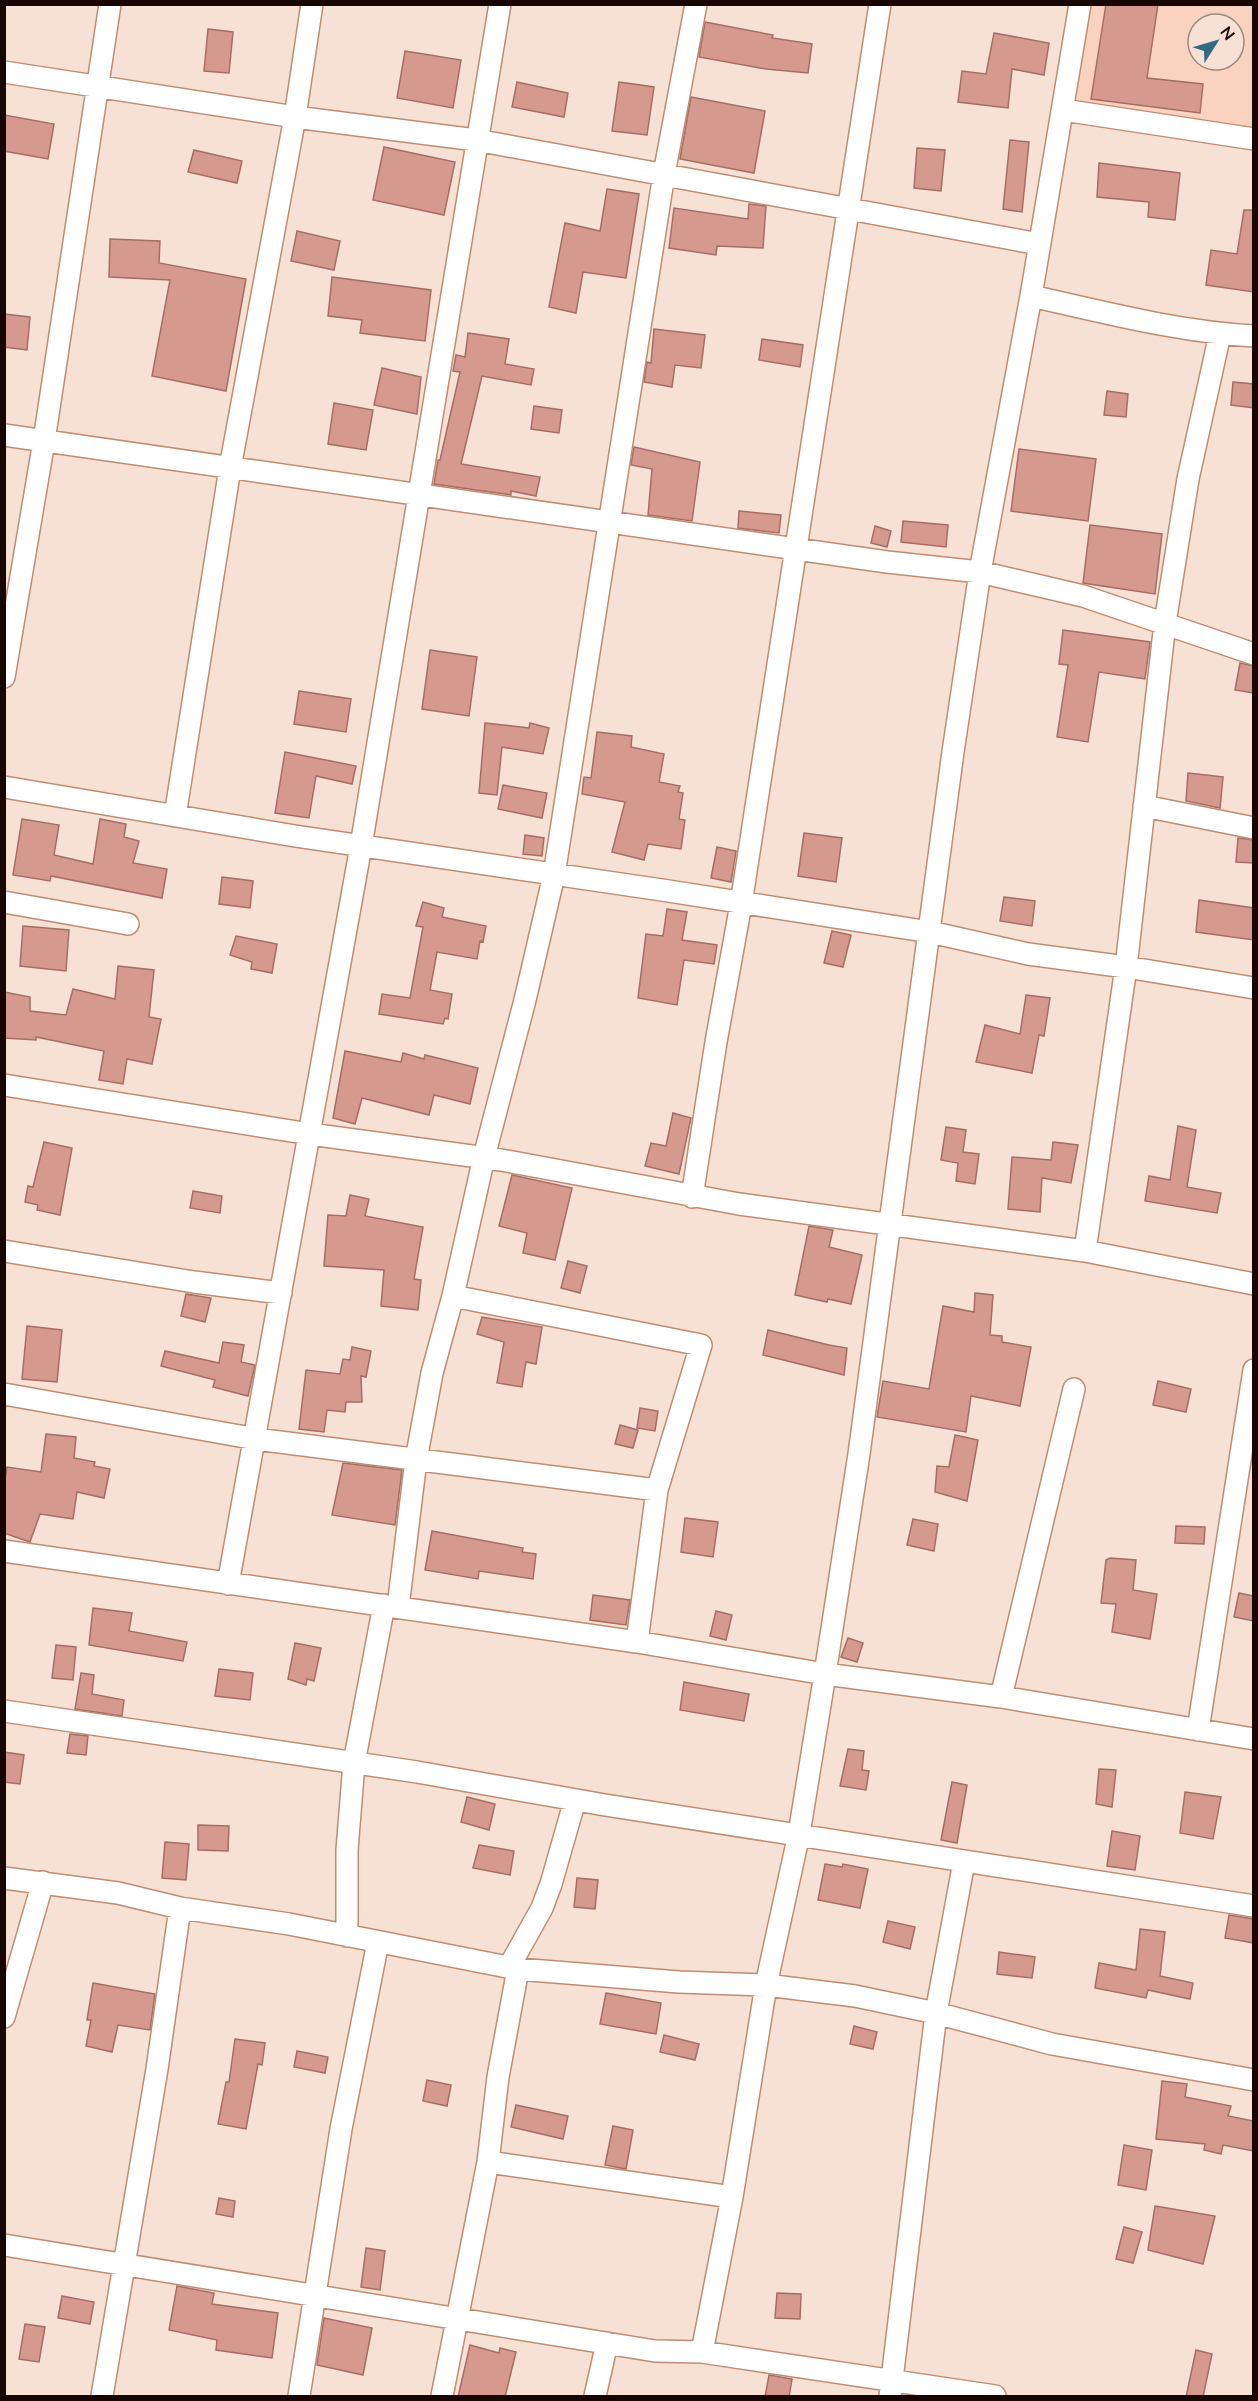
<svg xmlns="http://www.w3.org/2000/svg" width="1258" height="2401" viewBox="0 0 1258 2401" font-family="Mulish,sans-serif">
  <rect width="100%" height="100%" fill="#f7e1d5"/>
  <path fill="#f9d3bf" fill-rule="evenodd" d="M1080 5H1253V138L1063 110ZM1198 24H1234V60H1198Z"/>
  <path fill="#d5998f" stroke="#a66d65" stroke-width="1.5" d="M1106 4H1158L1147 78 1203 84 1200 113 1091 99Z
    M705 22 773 35 772 38 812 44 808 73 766 69 699 57Z
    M208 29 233 32 229 73 204 71Z
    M994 33 1049 43 1044 75 1012 69 1008 108 958 102 962 71 986 74Z
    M405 51 461 60 453 108 397 98Z
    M517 82 568 93 564 117 512 107Z
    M619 82 654 87 647 135 612 131Z
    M691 97 765 111 754 173 680 159Z
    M4 115 54 124 48 159 4 151Z
    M1010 140 1029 142 1022 212 1003 209Z
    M384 147 455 162 444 215 373 200Z
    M917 148 945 150 941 191 914 188Z
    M194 150 242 161 237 183 188 172Z
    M1099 163 1180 173 1175 220 1148 217 1149 202 1097 197Z
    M607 189 639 194 626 278 583 272 576 313 549 307 565 223 600 231Z
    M749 204 766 206 763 248 717 246 716 255 669 248 674 208 748 219Z
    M1244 210H1254V292L1206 285 1211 250 1237 254Z
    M297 231 340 241 334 270 291 261Z
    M110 239 160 241 159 263 246 279 226 391 152 376 170 280 109 277Z
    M332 277 431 290 425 341 360 333 362 320 328 316Z
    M4 314 30 317 27 350 4 347Z
    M654 329 705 335 701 368 675 365 672 387 644 382 647 362 651 363Z
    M468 333 509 339 505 364 534 369 531 385 482 376 461 464 540 477 536 496 511 491V495L434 484 438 460H440L460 372 453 371 456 355 465 357Z
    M762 339 803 345 800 367 759 360Z
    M382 368 421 377 417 414 374 405Z
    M1233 382 1254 384V408L1231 405Z
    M1107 391 1128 394 1126 417 1104 415Z
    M334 403 373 410 366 450 328 444Z
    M534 406 562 410 559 433 531 429Z
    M634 447 700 462 692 521 648 515 652 469 631 465Z
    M1019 449 1096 459 1088 521 1011 511Z
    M739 511 781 515 779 533 738 528Z
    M903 521 948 525 946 547 901 542Z
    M1090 525 1162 534 1155 594 1083 583Z
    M875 526 891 531 887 547 871 543Z
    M1063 630 1150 642 1145 679 1099 672 1088 742 1057 737 1068 665 1059 664Z
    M430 650 477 657 469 716 422 709Z
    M1240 663 1254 666V693L1235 690Z
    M299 691 351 699 346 732 294 724Z
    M485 723 529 728 530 723 549 728 543 754 502 747 497 795 479 793Z
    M597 732 632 736 631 747 664 754 659 782 680 786 678 792 683 793 679 819 685 820 681 849 648 844 644 860 612 852 625 802 582 794 584 777 591 778Z
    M285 752 356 766 352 784 316 776 309 818 275 813Z
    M1188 773 1223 777 1220 808 1186 801Z
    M503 785 547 793 542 818 498 809Z
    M22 819 59 825 54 855 93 864 100 819 126 824 124 837 139 841 133 863 167 869 162 898 51 876 50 881 13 875Z
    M804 833 842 838 836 882 798 876Z
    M525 835 544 838 542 856 523 854Z
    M1238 838 1254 840V863L1236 862Z
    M717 847 736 851 731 882 711 878Z
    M222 877 253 881 250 908 219 904Z
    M1004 897 1035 901 1032 926 1000 921Z
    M1199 900 1254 908V940L1196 932Z
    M423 902 444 908 442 917 486 926 483 942 480 941 477 959 437 952 430 990 452 994 448 1019 445 1018 443 1024 379 1014 382 994 410 998 423 927 416 926Z
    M667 909 687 912 682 940 717 945 714 964 684 960 677 1005 638 998 646 934 663 936Z
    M23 926 69 930 66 971 20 966Z
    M832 931 851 935 843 967 824 963Z
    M236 936 277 944 272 973 251 969 252 962 230 955Z
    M118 966 154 970 149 1017 161 1019 152 1064 127 1059 123 1084 99 1080 104 1051 36 1037V1040L4 1038V992L30 997V1011L66 1015 73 989 115 999Z
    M1026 995 1050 998 1044 1036 1039 1035 1032 1073 976 1062 985 1025 1020 1034Z
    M345 1051 401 1062 403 1053 424 1059 425 1055 478 1068 470 1104 434 1095 429 1115 362 1098 355 1124 333 1118Z
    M673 1113 691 1118 679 1174 645 1166 651 1143 666 1146Z
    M1178 1126 1196 1130 1187 1187 1221 1193 1217 1213 1145 1201 1149 1176 1170 1180Z
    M946 1127 966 1130 963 1152 979 1154 975 1184 956 1181 958 1163 941 1160Z
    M44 1142 72 1148 60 1215 37 1210 38 1205 25 1202 28 1186 33 1187Z
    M1053 1142 1078 1145 1071 1183 1042 1178 1040 1212 1008 1209 1012 1157 1051 1160Z
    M512 1175 572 1188 555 1260 523 1253 527 1233 499 1226Z
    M193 1191 222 1196 220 1213 190 1208Z
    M350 1195 369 1199 365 1216 423 1227 414 1279 421 1280 418 1310 381 1306 384 1270 324 1266 328 1215 346 1216Z
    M809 1226 833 1230 829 1247 862 1255 851 1304 828 1299 827 1302 795 1295Z
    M568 1261 587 1266 580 1293 561 1288Z
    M975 1293 993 1295 990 1335 1002 1336V1342L1031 1347 1020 1406 971 1396 966 1432 877 1417 883 1381 929 1389 943 1306 974 1312Z
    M186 1294 211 1298 205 1322 181 1316Z
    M482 1317 542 1327 536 1364 526 1362 522 1387 497 1383 504 1342 477 1334Z
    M27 1326 62 1330 57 1382 22 1379Z
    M768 1330 829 1345 847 1348 844 1375 763 1355Z
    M223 1342 244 1345 241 1362 255 1365 248 1396 213 1387 215 1380 161 1366 165 1351 219 1363Z
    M352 1347 371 1351 366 1377 361 1376 362 1402H346L345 1412 327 1410 324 1432 299 1429 306 1370 340 1374 343 1359 350 1360Z
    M1158 1381 1191 1389 1186 1412 1153 1405Z
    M640 1408 658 1411 655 1431 637 1428Z
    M620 1425 638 1430 633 1448 615 1444Z
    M46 1434 76 1437 74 1458 95 1462 94 1466 110 1469 104 1498 77 1492 73 1519 40 1514 30 1542 27 1541 4 1533V1485L7 1467 41 1472Z
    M955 1435 978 1440 967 1501 935 1492 937 1466 949 1467Z
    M343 1463 402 1470 395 1525 332 1515Z
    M685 1518 718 1522 713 1557 681 1552Z
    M913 1519 938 1524 934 1551 907 1545Z
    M1176 1526 1205 1527 1204 1544 1175 1543Z
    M432 1531 523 1548 522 1552 536 1554 533 1579 479 1571 478 1579 425 1570Z
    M1110 1558 1136 1560 1133 1590 1157 1594 1150 1639 1112 1632 1116 1604 1101 1603 1106 1560Z
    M1239 1593 1254 1596V1621L1234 1617Z
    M593 1595 630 1600 626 1625 590 1620Z
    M93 1608 132 1613 129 1631 187 1642 183 1661 89 1645Z
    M716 1611 732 1615 726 1640 710 1636Z
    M848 1638 863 1643 857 1662 841 1657Z
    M295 1643 321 1648 314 1681 307 1679 306 1685 288 1679Z
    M56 1645 76 1647 73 1680 52 1678Z
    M219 1669 253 1673 250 1700 215 1696Z
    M81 1673 94 1675 92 1694 124 1700 122 1716 75 1709Z
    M684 1682 749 1694 744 1721 680 1710Z
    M70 1734 88 1736 86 1755 67 1753Z
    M848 1749 864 1751 862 1770 869 1771 866 1790 840 1786Z
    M4 1752 24 1755 20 1784 4 1782Z
    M1099 1769 1116 1770 1112 1807 1096 1804Z
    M952 1782 967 1785 957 1843 941 1840Z
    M1185 1792 1221 1797 1213 1839 1180 1833Z
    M467 1797 495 1804 489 1830 461 1822Z
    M198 1825 229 1826 228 1851 198 1850Z
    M1112 1831 1140 1836 1135 1870 1107 1866Z
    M165 1842 189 1844 186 1880 162 1878Z
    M479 1845 514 1851 510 1875 473 1868Z
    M825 1864 842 1867 843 1864 868 1869 860 1908 818 1900Z
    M577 1878 598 1880 595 1909 574 1907Z
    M1229 1915 1254 1919V1943L1225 1938Z
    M888 1921 915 1927 910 1949 883 1942Z
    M1140 1929 1165 1932 1160 1976 1193 1983 1190 1999 1148 1990 1146 1998 1095 1988 1099 1963 1136 1970Z
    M999 1952 1035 1957 1032 1978 997 1974Z
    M93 1983 155 1994 150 2030 118 2025 112 2052 86 2046 91 2020H87Z
    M606 1993 661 2003 656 2034 600 2024Z
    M854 2026 877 2032 873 2049 850 2044Z
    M664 2035 699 2044 695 2060 660 2052Z
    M235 2039 265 2043 262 2065 258 2064 246 2129 218 2124 226 2082H229Z
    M297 2051 328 2057 325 2073 294 2067Z
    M427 2080 451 2085 447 2106 423 2101Z
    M1162 2081 1187 2084 1185 2097 1231 2106 1228 2116 1254 2121V2151L1223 2145 1221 2154 1204 2150 1205 2144 1156 2139Z
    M516 2105 568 2116 563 2139 511 2127Z
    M613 2126 633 2130 626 2169 605 2165Z
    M1124 2145 1152 2150 1146 2190 1118 2185Z
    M219 2198 235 2201 233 2217 216 2214Z
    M1155 2206 1215 2216 1203 2264 1148 2250Z
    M1124 2227 1142 2232 1133 2263 1116 2259Z
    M366 2248 385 2251 380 2290 361 2287Z
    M177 2286 214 2293 212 2304 278 2313 272 2358 216 2350 217 2340 169 2330Z
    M777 2293 801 2294 800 2319 775 2318Z
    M62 2296 94 2302 90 2324 58 2318Z
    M324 2318 372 2328 363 2375 317 2365Z
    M25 2324 45 2327 39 2362 19 2359Z
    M470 2345 499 2353 500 2348 516 2352 505 2397H458Z
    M1196 2350 1212 2354 1203 2397H1186Z
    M769 2375 792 2379 789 2397H765Z"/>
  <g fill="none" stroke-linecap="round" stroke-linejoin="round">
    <g stroke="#c08c71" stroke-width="24">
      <path id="minor" d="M4 72 295 117 476 140 1039 244
        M1063 110 1254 139
        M1031 296C1104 312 1178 332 1254 336
        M4 435 887 562 980 572 1083 596 1254 654
        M4 677 44 441 110 4
        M4 787 295 836 662 890 930 932 1028 954 1126 967 1254 988
        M1144 806 1254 828
        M175 816 230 468 295 117 312 4
        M4 902 128 924
        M4 1085 310 1134 501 1160 739 1204 1085 1251 1254 1284
        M692 1197 716 1042 741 904 880 4
        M4 1251 194 1282 281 1293
        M1085 1251 1126 967 1165 623 1188 479 1220 334
        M453 1296 701 1345 657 1490 637 1642
        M4 1394 256 1439 657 1490
        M4 1551 637 1642 825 1674 1001 1697 1254 1739
        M228 1584 361 846 500 4
        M398 1607 416 1460 432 1373 453 1296 484 1157 525 1000 554 875 664 174 696 4
        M1001 1697 1074 1389
        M4 1711 417 1772 605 1805 1254 1906
        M1198 1730 1254 1370
        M4 1878 118 1893 180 1908 289 1924 518 1969 679 1982 766 1985 855 1996 936 2013 1052 2044 1254 2080
        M347 1936V1850L354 1763 384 1605
        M509 1967 542 1908 551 1884 575 1800
        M4 2017 43 1882
        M488 2162 732 2197
        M4 2245 655 2351 702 2352 995 2396
        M702 2352 732 2197 766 1985 799 1834 825 1674 859 1454 953 752 980 572 1031 296 1080 4
        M102 2396 157 2069 180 1908
        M299 2396 341 2129 378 1942
        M442 2396 488 2162 498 2077 518 1969
        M595 2396 607 2343
        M890 2396 936 2013 964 1862"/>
    </g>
    <use href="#minor" stroke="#fff" stroke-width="21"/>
  </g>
  <rect width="1258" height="2401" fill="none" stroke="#170601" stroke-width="12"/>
  <g transform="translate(1216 42) rotate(53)"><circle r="28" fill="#f7e1d5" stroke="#9d8980" stroke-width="1.5"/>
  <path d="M0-4.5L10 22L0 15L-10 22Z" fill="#326b84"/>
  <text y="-9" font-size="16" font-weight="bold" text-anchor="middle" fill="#170601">N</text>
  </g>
</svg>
